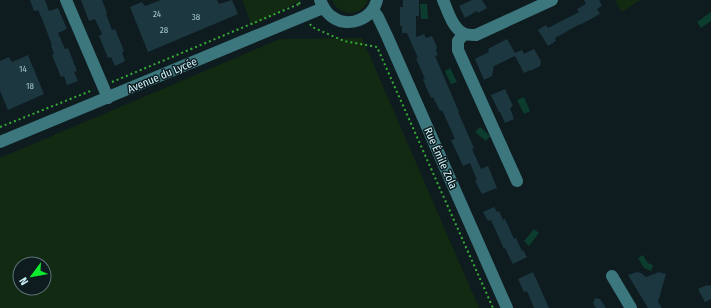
<svg xmlns="http://www.w3.org/2000/svg" width="711" height="308" viewBox="0 0 711 308" font-family="'Fira Sans Condensed',sans-serif">
  <rect width="100%" height="100%" fill="#0e1c20"/>
  <path fill="#122a12" fill-rule="evenodd" d="M242 0H301L252 26Z
    M332 0H368C362 17 339 17 332 0Z
    M615 0H640L622 12Z
    M362 38 479 308H0V158L280 39ZM20 264H44V288H20Z"/>
  <path fill="#0c3c2d" d="M420 4H427L428 19H421Z
    M711 12V21L701 28 697 22Z
    M450 68 457 82 451 84 445 71Z
    M524 97 530 111 524 114 517 100Z
    M480 127 490 136 486 141 475 132Z
    M534 229 539 233 529 246 524 241Z
    M643 255 648 263 653 265 651 271 644 268 638 258Z"/>
  <path fill="#1c3740" d="M30 0H45L49 11 58 8 67 29 58 33 65 49 68 48 77 71 74 72 78 81 67 85 64 76 61 77 52 55 54 54 51 45H52L43 21 38 10 34 11Z
    M81 0H102L107 13 106 14 112 30 115 29 124 51 122 52 125 61 115 66 111 57 108 58 99 36 102 34 95 19 89 21Z
    M161 0H217L219 4 232 0 238 14 148 52 130 7 142 2 145 6Z
    M403 0H419V16H416V37L424 34 426 38 432 36 437 47 436 50 438 55 435 56 459 112H458L474 148 472 149 481 169 488 166 497 188 482 194 475 181 477 180 470 163 463 166 451 140 455 139 442 110 440 111 433 97 431 98 426 87 423 79H425L416 58H418L407 33H402V26H400V7H403Z
    M472 0H482L487 8 478 13 477 11 465 18 459 6Z
    M584 0H599L602 6 597 9 600 14 580 25V24L555 38 556 41 548 46 538 30 546 25 548 28 579 12 577 9 586 4Z
    M507 39 515 53 522 50 524 54 534 49 541 61 540 66 530 71V70L524 73 515 56 494 66 492 76 484 80 475 59 489 52 488 49Z
    M28 55 44 94 8 110 0 91V61L9 57 10 60H11L12 62Z
    M505 89 513 106 510 108 514 119 505 123 500 112H499L491 95Z
    M494 207 497 212 499 211 503 220 505 219 514 239 516 238 522 251 523 250 527 257 513 264 505 248 504 249 491 220 488 221 483 212Z
    M533 272 549 308H534L527 291 524 292 518 279Z
    M637 272 641 273 646 277 657 273 658 272 666 274 658 302 662 308H648L628 275Z
    M707 285 708 286 711 285V299L705 302 698 289Z
    M595 298 600 299 606 308H596L593 304Z"/>
  <g fill="none" stroke-linecap="round" stroke-linejoin="round">
    <path stroke="#36ac35" stroke-width="2" stroke-dasharray="2 3" stroke-linecap="butt" d="M299 4 301 0
      M310 24 312 27 344 41 377 47 493 308
      M112 82 299 4
      M0 127 93 90"/>
    <path stroke="#3c777d" stroke-width="12" d="M66 0 108 98
      M320 0C323 6 325 12 331 16 347 29 372 20 377 0
      M443 0C448 11 452 27 463 33 466 35 471 35 476 35L552 0
      M373 10 378 17 387 36 507 308
      M464 34 458 41V50L517 181
      M0 142 323 8
      M612 276 631 308"/>
  </g>
  <g text-anchor="middle" stroke-width="3" stroke-linejoin="round" paint-order="stroke">
    <g font-size="9" fill="#a3c6cd">
      <text x="157" y="17">24</text>
      <text x="196" y="20">38</text>
      <text x="164" y="33">28</text>
      <text x="23" y="72">14</text>
      <text x="30" y="89">18</text>
    </g>
    <g font-size="11" fill="#d0f5fc" stroke="#0e1c20">
      <text transform="translate(162 75) rotate(-23)" y="4">Avenue du Lycée</text>
      <text transform="translate(441 158) rotate(66)" y="4">Rue Émile Zola</text>
    </g>
  </g>
  <g transform="translate(32 276) rotate(238)"><circle r="19" fill="#0e1c20" stroke="#5c7378"/>
  <path d="M0-3L7 15L0 10L-7 15Z" fill="#0eeb2f"/>
  <text y="-6" font-size="11" font-weight="bold" text-anchor="middle" fill="#d0f5fc">N</text>
  </g>
</svg>
